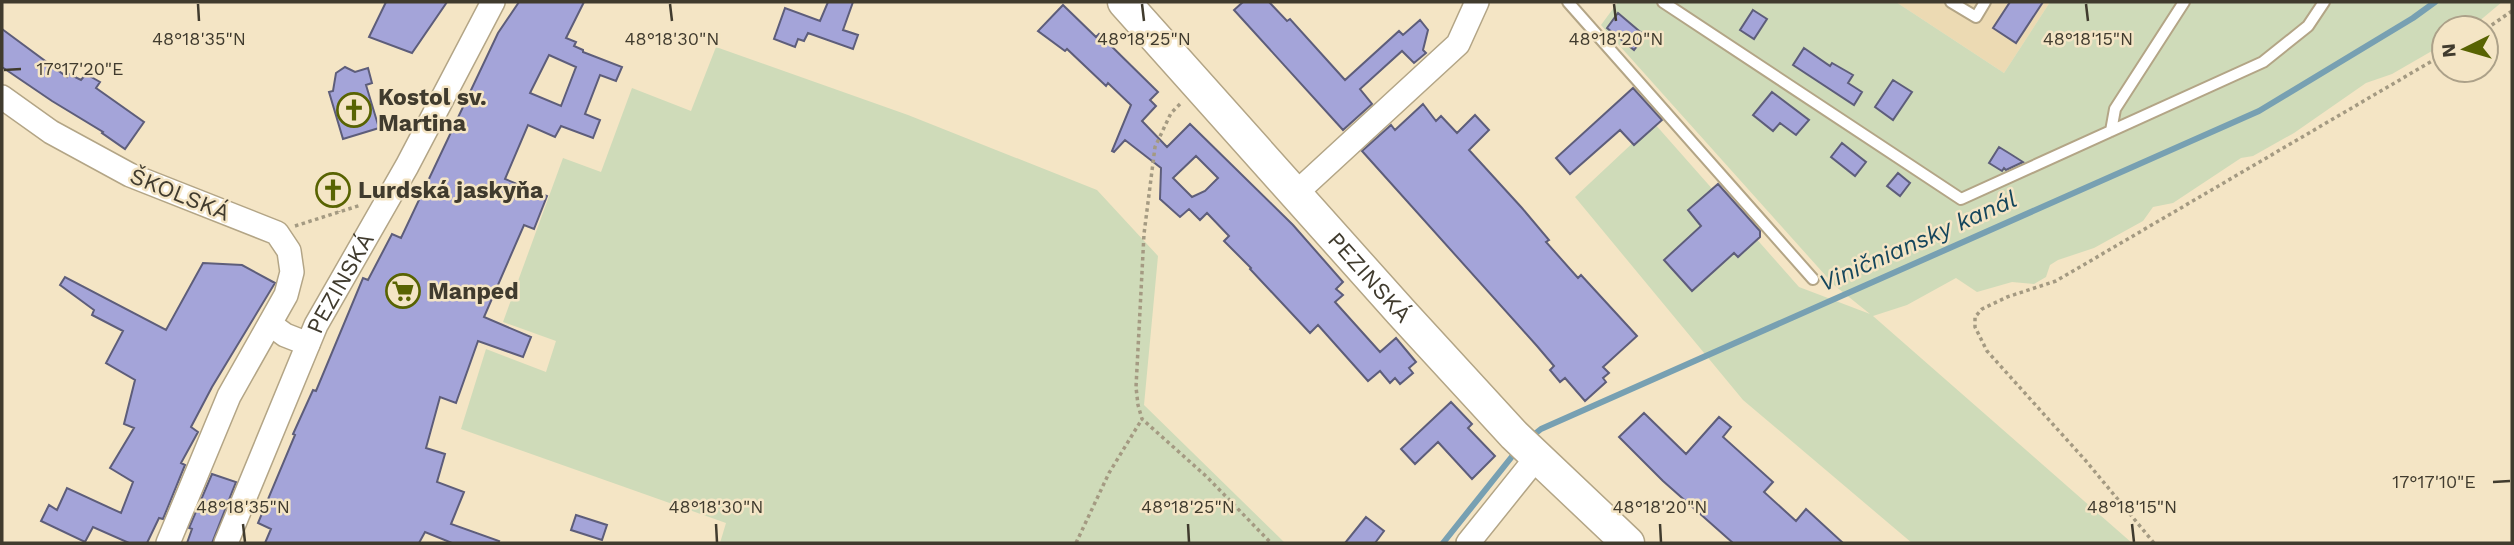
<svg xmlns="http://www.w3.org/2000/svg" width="2514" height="545" viewBox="0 0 2514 545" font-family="'Work Sans',sans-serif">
  <rect width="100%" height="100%" fill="#f4e5c5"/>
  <path fill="#ecdab3" d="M1896 2H2050L2004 73Z"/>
  <path fill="#cfdbb9" d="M1618 2H1896L2004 73 2050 2H2502L2471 28H2444V44L2392 74 2366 83 2294 133 2253 156 2241 158 2173 203 2153 207 2143 221 2094 248 2058 260 2050 265 2046 277 2034 284 2012 282 1977 292 1956 278 1907 305 1873 316 2132 543H1912L1743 400 1575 197 1654 123 1799 287 1870 314 1834 285 1601 25Z
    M716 47 908 115 1097 190 1158 256 1144 405 1285 543H720L726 523 461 429 486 349 546 372 556 341 503 322 563 158 601 172 632 88 691 111Z"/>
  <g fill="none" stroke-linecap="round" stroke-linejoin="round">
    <path stroke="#77a0b2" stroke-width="6" d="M1531 437 1541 429 2259 111 2413 18 2435 2
      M1443 543 1518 449"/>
  </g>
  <path fill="#a4a4d9" stroke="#5d5d7a" stroke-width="2" fill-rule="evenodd" d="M386 2H447L412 53 369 37Z
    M519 2H584L566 38 576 42 574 46 583 50V52L622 67 616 81 600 75 585 114 600 120 593 138 561 126 555 137 528 125 505 179 547 196 534 229 524 225 484 317 531 337 523 357 478 341 456 403 440 397 426 448 445 454 437 482 464 492 451 524 499 541 498 543H452L425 532 419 543H265L271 529 258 523 295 435 293 434 313 390 316 391 363 278 368 280 392 234 401 238 498 33ZM549 55 576 67 561 106 530 93Z
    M828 2H853L843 30 858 35 853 49 808 33 804 41 798 39 795 47 774 39 785 8 820 21Z
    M1243 2H1269L1287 21 1290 19 1345 80 1399 31 1403 35 1420 20 1428 30 1423 50 1426 53 1414 63 1402 51 1360 89 1372 104 1343 130 1234 10Z
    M2010 2H2043L2016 43 1993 28Z
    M1063 5 1096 37 1099 34 1158 92 1150 100 1156 106 1142 121 1167 147 1190 124 1293 225 1343 282 1336 289 1343 295 1335 302 1380 352 1396 338 1416 362 1409 368 1413 373 1400 384 1395 378 1390 383 1380 371 1368 381 1318 325 1310 333 1250 269 1251 268 1224 241 1229 236 1207 213 1200 220 1189 209 1180 217 1160 199 1161 168 1125 140 1114 152 1112 151 1131 105 1108 83 1106 86 1067 49 1065 51 1038 31ZM1196 156 1218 178 1205 191 1192 197 1173 178Z
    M1753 10 1767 19 1754 39 1740 30Z
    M1618 13 1645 36 1634 50 1607 28Z
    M2 29 67 77 69 74 81 80 86 74 100 82 96 88 144 122 125 149 102 133 103 132 52 101 2 67Z
    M1804 48 1830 66 1832 63 1853 75 1848 83 1862 92 1854 105 1793 65Z
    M345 67 355 72 368 68 372 83 366 85 379 128 343 139 329 92 333 91 336 73Z
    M1893 80 1912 92 1893 120 1875 107Z
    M1633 88 1662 120 1634 145 1620 130 1570 174 1556 158Z
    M1772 92 1809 120 1796 135 1780 123 1773 131 1753 115Z
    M1423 104 1436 121 1441 116 1457 133 1475 115 1489 130 1469 150 1522 208 1549 240 1546 242 1578 278 1581 275 1637 336 1603 367 1609 373 1603 378 1606 382 1585 401 1565 378 1560 382 1550 370 1554 366 1537 346 1362 151 1391 125 1395 130Z
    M1842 143 1866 162 1855 176 1831 157Z
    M1999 147 2012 155 2023 162 2006 170 2004 168 2002 171 1989 163Z
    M1898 173 1910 183 1900 196 1887 186Z
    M1718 184 1760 231V237L1738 257 1734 253 1692 291 1664 260 1701 226 1688 210Z
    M203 263 242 265 275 283 212 387 191 427 198 432 181 463 185 465 163 519 159 518 147 543H129L93 527 85 542 41 521 49 505 57 510 67 488 121 513 133 482 110 468 134 428 124 424 135 380 106 363 123 331 92 315 94 310 60 285 65 277 166 330Z
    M1451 402 1472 424 1468 428 1495 456 1472 479 1438 442 1415 464 1401 449Z
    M1644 413 1686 454 1719 417 1731 427 1723 437 1773 482 1764 492 1796 521 1806 509 1843 543H1733L1663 481 1619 437Z
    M212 474 236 482 212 543H187L192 529 189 528Z
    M576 515 607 525 602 540 571 530Z
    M1366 517 1384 531 1375 543H1345Z"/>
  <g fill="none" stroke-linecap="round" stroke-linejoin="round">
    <g stroke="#b3a586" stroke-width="14">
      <path id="lane" d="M1568 2 1813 279
        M1663 2 1961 199 2263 62 2308 26 2324 2
        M1951 2 1976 17 1985 2
        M2111 131 2115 109 2184 2"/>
    </g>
    <g stroke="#b3a586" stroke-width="26">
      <g id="street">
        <path d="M2 97 51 132 130 175 277 233 289 251 292 272 286 295 229 396 168 543"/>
        <path d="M1295 194 1458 44 1477 2"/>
        <path d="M270 324 285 335 308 344"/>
        <path id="s1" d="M226 543 316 325 407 166 493 2"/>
        <path d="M1468 543 1537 457"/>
      </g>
    </g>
    <g stroke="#b3a586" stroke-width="35">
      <g id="secondary">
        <path id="s2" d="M1124 2 1401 312 1514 435 1628 543"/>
      </g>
    </g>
    <path stroke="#a49a82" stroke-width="3.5" stroke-dasharray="3.5 3.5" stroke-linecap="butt" d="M2486 29 2512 11
      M1180 104 1171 113 1155 147 1144 234 1136 387 1138 405 1142 419 1207 477 1271 543
      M333 191 339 212
      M295 226 361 205
      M1076 543 1109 473 1142 419
      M2154 543 2086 461 1987 351 1975 327V317L1982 309 2007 297 2056 281 2444 54"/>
    <use href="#lane" stroke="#fff" stroke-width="10"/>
    <use href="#street" stroke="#fff" stroke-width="23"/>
    <use href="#secondary" stroke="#fff" stroke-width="32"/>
  </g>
  <path fill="none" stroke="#403b2e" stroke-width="2.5" d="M198 4 199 21M670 4 672 21M1142 4 1144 21M1614 4 1616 21M2086 4 2088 21M4 70 21 69M2493 482 2510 481M243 524 245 542M716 524 717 542M1188 524 1189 542M1660 524 1661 542M2132 524 2134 542"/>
  <defs>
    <g id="church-ring" transform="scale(1.75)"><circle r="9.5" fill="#f4e5c5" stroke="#586302" stroke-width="1.5"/><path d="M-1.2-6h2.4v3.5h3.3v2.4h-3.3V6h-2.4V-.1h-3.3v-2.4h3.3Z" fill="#586302"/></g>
    <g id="supermarket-ring" transform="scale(1.75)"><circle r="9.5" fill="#f4e5c5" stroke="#586302" stroke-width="1.5"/><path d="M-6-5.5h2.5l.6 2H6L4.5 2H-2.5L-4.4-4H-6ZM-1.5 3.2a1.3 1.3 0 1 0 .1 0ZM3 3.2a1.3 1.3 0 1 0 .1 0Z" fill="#586302"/></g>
  </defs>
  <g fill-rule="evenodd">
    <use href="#church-ring" x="354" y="110"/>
    <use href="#church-ring" x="333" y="190"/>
    <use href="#supermarket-ring" x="403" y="291"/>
  </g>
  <g text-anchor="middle" stroke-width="5" stroke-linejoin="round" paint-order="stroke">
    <g font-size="23" font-weight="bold" fill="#403b2e" stroke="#f4e5c5" text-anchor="start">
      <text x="378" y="105">Kostol sv.<tspan x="378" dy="26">Martina</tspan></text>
      <text x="358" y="198">Lurdská jaskyňa</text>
      <text x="428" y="299">Manped</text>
    </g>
    <g font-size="23" fill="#403b2e" stroke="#f4e5c5">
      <text transform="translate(180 194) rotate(22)" y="8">ŠKOLSKÁ</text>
      <text dy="8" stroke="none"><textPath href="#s2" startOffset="369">PEZINSKÁ</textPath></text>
      <text dy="8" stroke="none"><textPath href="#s1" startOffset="284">PEZINSKÁ</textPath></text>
    </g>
    <g font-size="24" font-style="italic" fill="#15465c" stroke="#f4e5c5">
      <text transform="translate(1918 241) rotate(-24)" y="8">Viničniansky kanál</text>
    </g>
  </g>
  <g font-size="18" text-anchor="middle" fill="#403b2e" stroke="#f4e5c5" stroke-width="5" stroke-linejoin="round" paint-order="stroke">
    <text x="199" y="45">48°18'35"N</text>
    <text x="672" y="45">48°18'30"N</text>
    <text x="1144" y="45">48°18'25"N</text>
    <text x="1616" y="45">48°18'20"N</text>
    <text x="2088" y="45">48°18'15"N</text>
    <text x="80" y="75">17°17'20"E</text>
    <text x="2434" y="488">17°17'10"E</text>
    <text x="243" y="513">48°18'35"N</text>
    <text x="716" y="513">48°18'30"N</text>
    <text x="1188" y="513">48°18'25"N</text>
    <text x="1660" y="513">48°18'20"N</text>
    <text x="2132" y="513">48°18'15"N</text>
  </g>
  <rect width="2514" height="545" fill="none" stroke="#403b2e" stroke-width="7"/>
  <g transform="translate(2465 49) rotate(265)"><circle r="33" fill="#f4e5c5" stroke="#aca189" stroke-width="2"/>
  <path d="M0-5L12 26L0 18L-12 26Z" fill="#586302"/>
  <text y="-10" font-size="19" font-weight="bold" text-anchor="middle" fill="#403b2e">N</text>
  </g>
</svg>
